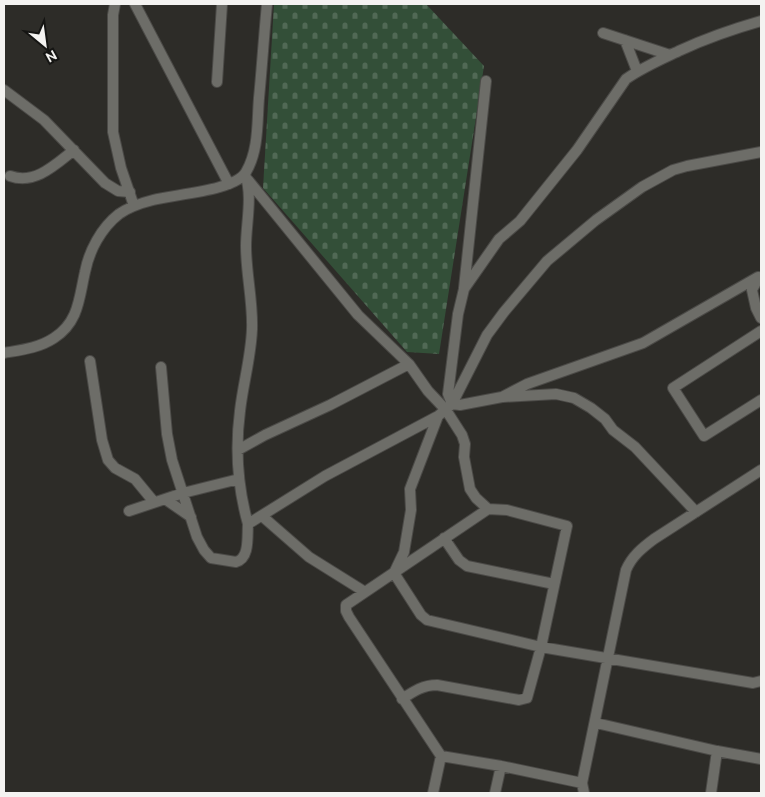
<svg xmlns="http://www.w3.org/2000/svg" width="765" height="797" viewBox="0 0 765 797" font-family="Ubuntu,sans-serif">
  <defs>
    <pattern id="cemetery-stones" width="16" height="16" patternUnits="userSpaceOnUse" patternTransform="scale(1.25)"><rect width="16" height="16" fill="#334f38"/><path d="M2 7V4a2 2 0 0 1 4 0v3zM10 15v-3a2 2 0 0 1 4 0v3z" fill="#516955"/></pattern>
  </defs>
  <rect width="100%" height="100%" fill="#2d2c28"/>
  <path fill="url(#cemetery-stones)" d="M274 4H426L484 66 439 354 407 352 263 188Z"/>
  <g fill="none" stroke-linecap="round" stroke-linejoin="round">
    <g stroke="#4b4a47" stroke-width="12">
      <path id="minor" d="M115 4 113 15V132L121 168 134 206
        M135 4 229 184
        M603 33 670 55
        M625 40 637 71
        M217 82 222 4
        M4 90 44 120 105 183 118 191 130 192
        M245 174C253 196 246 223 246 246 246 274 253 301 252 329 251 357 243 384 240 411 235 449 238 488 248 524L325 476 438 416 452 404 487 335 504 312 547 261 596 220 642 187 673 170 687 166 761 152
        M10 176C35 185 55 165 74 150
        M248 180 358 315 409 364 428 391 446 410 462 435 465 444 464 457 470 489 476 498 488 509
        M758 277 643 343 527 384 502 397 460 405 452 404 448 394 458 314 464 289 499 239 520 221 577 150 626 79C643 67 662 59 681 50 707 38 733 29 761 21
        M759 277 752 290 756 308 761 318
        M464 288 486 81
        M761 331 673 388 704 436 761 400
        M4 353C21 350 39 348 54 338 79 322 79 298 85 272 89 251 101 228 119 214 129 207 141 203 153 200 175 194 235 191 246 172 259 150 257 122 259 98 262 67 264 35 267 4
        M90 361 102 440 108 460 115 468 135 479 154 502
        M161 367 167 434 172 460 197 537 204 550 211 558 236 562C250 558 247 537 248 524
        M503 397 556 394 574 398 591 408 605 419 613 430 635 447 696 512
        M438 416 410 489 411 510 404 552 394 573 421 615 427 620 541 647 753 683 761 681
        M238 450 265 435 330 405 409 364
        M165 499 191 517
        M129 511 183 493 239 479
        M262 516 309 557 365 592
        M444 538 459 560 467 566 554 584
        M402 699C414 691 423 685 437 685L519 700 527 698 541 647 567 526 507 510 488 509 346 605V611L349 617 441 756 501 766 582 783
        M596 723 717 751 761 759
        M433 793 441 756
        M495 793 501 766
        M584 793 582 783 626 570C632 556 642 548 654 539L761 470
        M711 793 717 751"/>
    </g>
    <use href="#minor" stroke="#6d6d68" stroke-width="10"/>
  </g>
  <rect width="765" height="797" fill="none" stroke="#f4f3f1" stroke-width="10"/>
  <g transform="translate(45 45) rotate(151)" stroke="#151513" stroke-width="4" paint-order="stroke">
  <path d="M0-4L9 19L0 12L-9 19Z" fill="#f4f3f1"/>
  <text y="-8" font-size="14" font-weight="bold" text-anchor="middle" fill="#f4f3f1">N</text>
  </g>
</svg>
